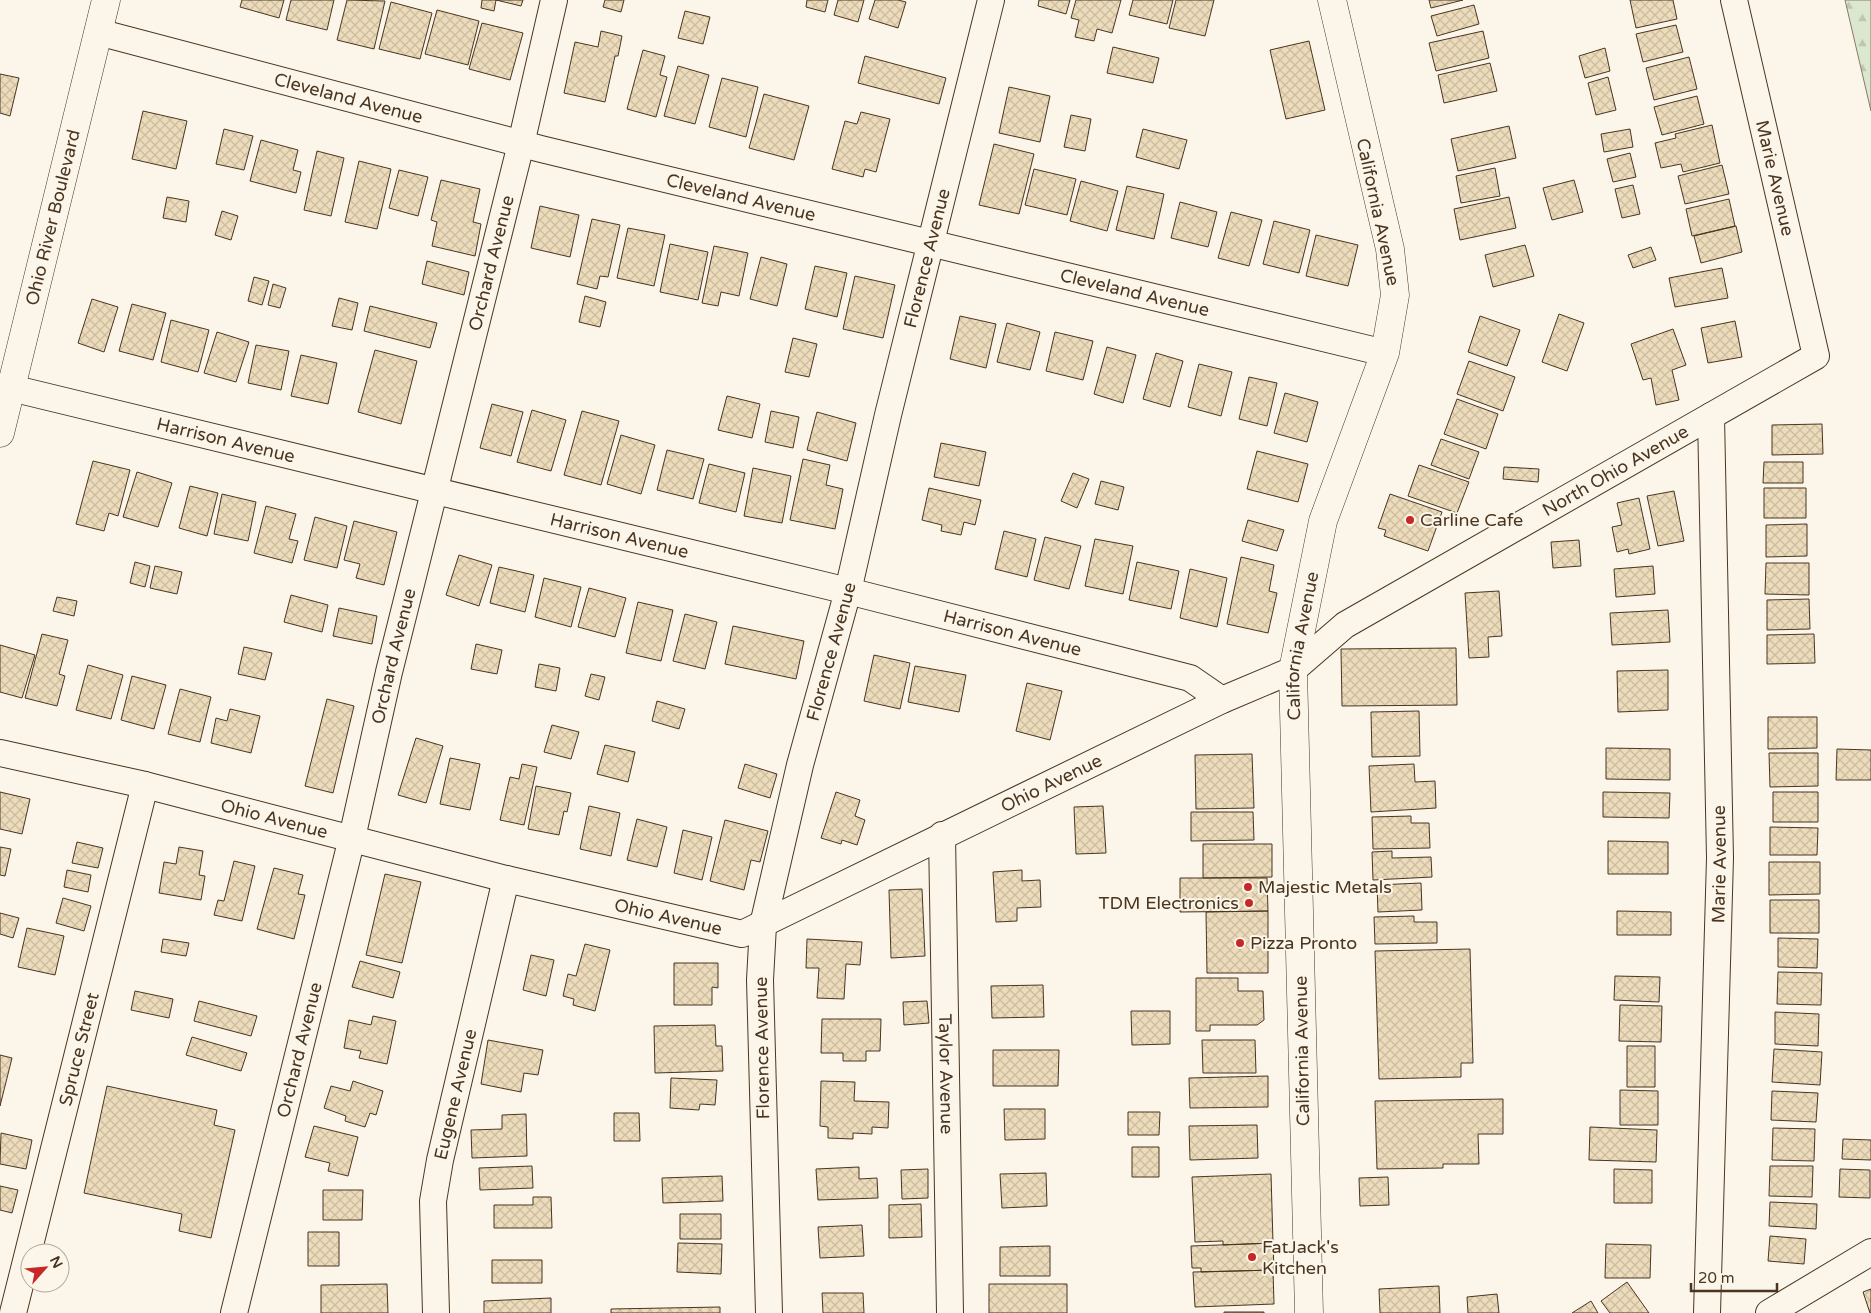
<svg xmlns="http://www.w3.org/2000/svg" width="1871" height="1313" viewBox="0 0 1871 1313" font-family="'Varela Round',sans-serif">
  <defs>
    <pattern id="forest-firs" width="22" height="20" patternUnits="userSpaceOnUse" patternTransform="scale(1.25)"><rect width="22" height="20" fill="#dce7d0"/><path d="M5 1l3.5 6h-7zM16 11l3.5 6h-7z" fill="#bec7b2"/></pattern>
    <pattern id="building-cross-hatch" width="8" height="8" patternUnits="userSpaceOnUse" patternTransform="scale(1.25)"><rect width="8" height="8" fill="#ecdcbc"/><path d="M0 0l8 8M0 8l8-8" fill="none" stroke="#ccbda1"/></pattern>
  </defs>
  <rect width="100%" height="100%" fill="#fbf6e9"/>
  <path fill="url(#forest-firs)" stroke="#887966" d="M1845 0H1871V111Z"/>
  <path fill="url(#building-cross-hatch)" stroke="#4a3520" d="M242 0H284L279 18 240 7Z
    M291 0H334L327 30 286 20Z
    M347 0 385 1 374 49 337 40Z
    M482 0H523L521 6 496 0 494 11 481 8Z
    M605 0H624L621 12 603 7Z
    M807 0H828L825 12 806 7Z
    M838 0H864L858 22 834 15Z
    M875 0H898L906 2 898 28 869 19Z
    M1039 0H1070L1066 14 1038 6Z
    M1076 0H1121L1112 33 1097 29 1094 41 1075 37 1079 20 1071 18Z
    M1133 0H1173L1167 24 1129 15Z
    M1176 0H1214L1205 36 1169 28Z
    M1429 0H1463L1431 8Z
    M1630 0H1673L1677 19 1636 28Z
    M391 2 432 13 420 59 379 49Z
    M1474 5 1479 24 1437 36 1431 16Z
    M437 10 479 21 468 65 425 54Z
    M685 11 710 17 703 44 678 38Z
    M482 23 523 33 510 80 469 69Z
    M1676 25 1683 52 1643 62 1636 34Z
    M601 31 622 36 618 56H615L605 102 564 93 575 42 598 47Z
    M1483 31 1489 58 1436 71 1429 43Z
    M1309 41 1325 110 1286 119 1270 50Z
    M1113 47 1159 58 1153 83 1107 73Z
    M1605 48 1610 71 1585 78 1579 56Z
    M643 50 665 56 660 75 667 77 656 117 627 109Z
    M865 56 946 78 939 104 858 83Z
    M1689 57 1697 89 1654 100 1646 68Z
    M1490 63 1497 91 1444 103 1438 75Z
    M678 66 709 75 695 124 664 116Z
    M0 74 19 78 10 116 0 113Z
    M1608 77 1616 110 1596 115 1588 83Z
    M722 78 758 87 746 137 709 127Z
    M1009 87 1050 96 1040 142 999 133Z
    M764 94 809 106 794 160 749 148Z
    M1697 96 1704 124 1662 135 1654 107Z
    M143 111 187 121 176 169 132 159Z
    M861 112 890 119 876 172 865 169 863 177 832 169 845 121 857 124Z
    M1071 115 1091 119 1085 151 1064 147Z
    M1712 125 1720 163 1683 172 1681 164 1661 168 1655 143 1676 138 1675 134Z
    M1509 126 1516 158 1458 171 1451 139Z
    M224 129 253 136 244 170 216 164Z
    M1143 129 1187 140 1179 169 1136 157Z
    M1630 129 1633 147 1604 152 1601 134Z
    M261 140 298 150 293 170 301 172 296 193 250 181Z
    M994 144 1034 154 1019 214 979 205Z
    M317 151 344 158 331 216 304 210Z
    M1630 153 1636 177 1613 182 1607 159Z
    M359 161 391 169 377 229 345 222Z
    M1722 165 1729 194 1685 204 1678 176Z
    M1495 168 1500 196 1461 203 1456 176Z
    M1034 169 1076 179 1067 215 1025 205Z
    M399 170 428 177 418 216 389 208Z
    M441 180 480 189 473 222 481 224 475 256 432 246 437 222 431 220Z
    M1574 180 1583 212 1552 220 1543 188Z
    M1081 181 1118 191 1107 231 1070 221Z
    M1633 185 1640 214 1622 218 1615 189Z
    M1127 186 1164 194 1154 239 1116 230Z
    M167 197 189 201 186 222 163 218Z
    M1509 197 1516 228 1460 240 1454 209Z
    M1729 199 1735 226 1692 236 1686 209Z
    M1180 202 1217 212 1208 247 1171 238Z
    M540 206 579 215 570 257 531 248Z
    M222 211 238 216 231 240 215 235Z
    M1231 212 1262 220 1249 266 1218 258Z
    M592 219 620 225 608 277 600 276 597 289 577 284Z
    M1274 221 1310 230 1299 273 1263 264Z
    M1736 226 1742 252 1701 263 1694 236Z
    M628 228 665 235 654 286 617 278Z
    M1316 235 1358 245 1348 286 1306 276Z
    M670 244 708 252 698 300 660 292Z
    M1525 245 1534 276 1493 287 1485 255Z
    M714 246 748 253 739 296 721 292 718 306 702 303Z
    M1651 247 1656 260 1633 268 1628 255Z
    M761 257 787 264 777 306 750 299Z
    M427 261 469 272 464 295 422 284Z
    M815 266 847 273 837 317 805 309Z
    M1722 268 1728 298 1675 307 1669 278Z
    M855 276 895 285 883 338 843 329Z
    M254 277 269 281 262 305 248 301Z
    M273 284 286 288 280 308 268 305Z
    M585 296 606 302 600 327 579 322Z
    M339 298 358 303 352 330 332 326Z
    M92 299 118 307 104 352 78 343Z
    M132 304 166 313 153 360 119 351Z
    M370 306 437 323 430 348 364 331Z
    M1559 314 1584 323 1567 371 1542 362Z
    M960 316 996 324 986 368 950 359Z
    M1480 316 1520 330 1507 366 1468 352Z
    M171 320 209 330 198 372 161 362Z
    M1735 321 1742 357 1708 363 1701 328Z
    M1007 323 1040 332 1030 370 997 362Z
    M1673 329 1686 365 1672 370 1679 400 1656 405 1651 378 1643 380 1631 344Z
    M217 332 249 342 236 382 204 373Z
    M1055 332 1093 341 1083 380 1046 371Z
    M793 338 817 344 809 377 785 372Z
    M256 345 289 351 281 390 248 383Z
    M1107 347 1136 355 1123 403 1094 394Z
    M375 350 417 361 401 424 358 412Z
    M1156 353 1183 361 1170 407 1143 399Z
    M301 355 337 363 328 404 291 396Z
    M1469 361 1515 377 1503 411 1457 394Z
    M1199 364 1232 372 1221 416 1188 407Z
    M1249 377 1277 383 1267 426 1239 419Z
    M1285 393 1318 402 1307 442 1274 433Z
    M727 396 760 404 752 438 718 430Z
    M1457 399 1498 414 1486 449 1444 434Z
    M492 404 523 412 511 456 480 448Z
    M532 410 566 420 551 471 517 462Z
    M582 411 619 421 601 485 564 475Z
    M771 411 799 417 793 448 765 442Z
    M817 412 856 423 847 461 807 450Z
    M1822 424 1823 454 1772 455V425Z
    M621 435 655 445 641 494 607 484Z
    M1441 439 1479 452 1469 479 1431 465Z
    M941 443 986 452 979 486 934 477Z
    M667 450 704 459 693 499 657 490Z
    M1257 451 1308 464 1298 502 1247 489Z
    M803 459 830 465 826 485 843 489 835 529 790 520Z
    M93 461 130 470 118 516 109 513 104 531 76 524Z
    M1764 462H1803V483H1763Z
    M709 464 745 473 736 512 699 503Z
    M1419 465 1469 482 1457 513 1408 496Z
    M1504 467 1539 469 1538 482 1503 479Z
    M753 468 791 476 782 523 744 516Z
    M137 472 172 483 158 527 123 517Z
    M1073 473 1089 479 1077 508 1061 501Z
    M1101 481 1124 487 1118 510 1095 504Z
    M190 486 218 493 207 536 179 528Z
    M929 488 981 500 975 525 964 522 961 535 941 531 942 525 922 520Z
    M1764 488H1806V518H1764Z
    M1674 491 1684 541 1658 546 1647 496Z
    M222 494 256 502 248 541 214 534Z
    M1390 494 1442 512 1428 551 1384 536 1386 530 1378 528Z
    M1639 498 1650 549 1629 554 1628 549 1617 552 1612 527 1622 525 1617 503Z
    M266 506 296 514 289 539 298 541 292 563 254 553Z
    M315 517 347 526 337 568 304 560Z
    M1248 520 1284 530 1277 551 1242 541Z
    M354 521 397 532 384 585 356 578 360 564 344 560Z
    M1807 524V556L1766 557V525Z
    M1004 531 1036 539 1027 577 995 569Z
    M1045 537 1081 546 1069 589 1034 580Z
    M1095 539 1133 546 1123 594 1085 586Z
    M1579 540 1581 566 1553 568 1551 542Z
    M459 555 492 565 479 606 446 595Z
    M1241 557 1274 565 1269 591 1277 593 1268 633 1227 624Z
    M135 562 150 566 145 587 130 583Z
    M1137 562 1179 571 1171 609 1129 600Z
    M1766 563H1809V595L1765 594Z
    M155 566 182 572 177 594 150 588Z
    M1653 566 1655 594 1616 597 1614 569Z
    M499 567 534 575 525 612 490 603Z
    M1190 569 1227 578 1217 627 1180 618Z
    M544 578 581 587 571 627 535 617Z
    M589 588 626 598 615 637 578 627Z
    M1499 591 1502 636 1488 637 1489 657 1469 658 1465 593Z
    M291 595 328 605 322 632 284 622Z
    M57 597 77 601 74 616 53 611Z
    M1809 599 1810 629 1767 630V600Z
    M638 602 673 610 661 661 626 653Z
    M339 608 377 616 372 644 333 636Z
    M1668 610 1670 642 1612 645 1610 613Z
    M685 614 717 622 705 669 673 661Z
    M733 626 804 641 796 679 725 664Z
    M42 634 68 640 59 674 65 676 57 706 25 698Z
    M1814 634 1815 663 1767 664V635Z
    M476 644 502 650 497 674 471 669Z
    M0 645 35 655 22 698 0 692Z
    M244 647 272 653 265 680 238 674Z
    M1456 648 1457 705 1342 706 1341 649Z
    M874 655 910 663 900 709 864 701Z
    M539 664 560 668 556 691 535 687Z
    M88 665 123 675 111 719 76 710Z
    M915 666 966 675 959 712 908 702Z
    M1668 670V710L1618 712 1617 671Z
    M591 674 605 677 599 700 585 696Z
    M132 676 166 685 154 729 121 720Z
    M1027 683 1062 691 1050 740 1016 731Z
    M180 689 211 697 200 742 168 734Z
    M327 699 354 706 333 793 305 786Z
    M657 701 685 709 679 729 652 721Z
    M230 709 260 716 251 753 211 743 216 718 227 721Z
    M1419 711 1420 756 1372 757 1371 712Z
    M1768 717H1817V748L1768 749Z
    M552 725 579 732 571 759 544 752Z
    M416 738 443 746 426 803 398 795Z
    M605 745 635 752 628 782 597 774Z
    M1606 748 1670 749V780L1606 779Z
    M1837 749 1871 750V780H1836Z
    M1769 753H1818V786L1770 787Z
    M1252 754 1254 808 1196 809 1195 755Z
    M450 758 480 764 470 810 440 804Z
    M522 764 537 767 524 825 500 820 510 777 519 779Z
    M745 764 777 774 770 798 738 788Z
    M1414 764 1415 782 1435 781 1436 808 1371 812 1369 766Z
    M536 786 571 793 567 812 564 811 559 835 528 829Z
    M0 792 30 799 22 834 0 829Z
    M836 792 860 800 855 816 865 820 857 845 842 840 841 844 821 838Z
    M1603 792 1670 793 1669 818 1603 817Z
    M1773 792H1818V822H1773Z
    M589 806 620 813 611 856 580 849Z
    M1103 806 1106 853 1076 854 1074 807Z
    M1191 812H1253L1254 840 1191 841Z
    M1411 816V823H1429L1430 848 1373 849 1372 817Z
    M637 819 667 827 657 867 627 860Z
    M725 820 768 831 760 862 751 860 744 890 710 881Z
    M1770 827 1818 828 1817 855H1770Z
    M683 830 712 837 702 880 674 873Z
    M1608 841 1668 842V874H1608Z
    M77 842 103 848 98 868 72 863Z
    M1203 844H1272V877L1203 878Z
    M0 847 11 849 5 876 0 875Z
    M179 847 203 851 199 875 205 876 201 900 159 893 164 862 176 864Z
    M1392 851V858L1431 857 1432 877 1373 880 1372 852Z
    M234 861 255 866 242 921 214 915 218 900 224 901Z
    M1769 862H1820V894L1769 895Z
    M274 868 303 875 298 894 305 895 294 939 257 929Z
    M67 870 91 875 88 892 64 887Z
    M1022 870V881L1040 880 1041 907 1017 908V921L996 922 993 872Z
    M385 874 421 882 402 963 366 955Z
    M1180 878H1267L1268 911 1180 912Z
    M1421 883 1422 910 1378 912 1377 885Z
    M922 889 925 956 891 958 889 890Z
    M63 898 91 906 84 931 56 923Z
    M1770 900H1819V933H1770Z
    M1268 911V973H1207L1206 912Z
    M1617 911 1671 912V935H1617Z
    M0 913 19 918 13 938 0 934Z
    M1414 916V922H1437V943L1375 944 1374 917Z
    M27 928 64 936 55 975 18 967Z
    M1778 938 1818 939 1817 968 1778 967Z
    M163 939 189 943 186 956 161 952Z
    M807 939 862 942 860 965 846 964 844 999 817 998 819 968H806Z
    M585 944 610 950 595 1011 573 1005 574 999 563 996 568 974 576 976Z
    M1470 949 1473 1063H1461V1077L1379 1079 1375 951Z
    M531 955 554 960 546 996 523 990Z
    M360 961 400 972 393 998 352 987Z
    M674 963H718V988L712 987V1005H674Z
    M1778 972 1822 973 1821 1005 1777 1004Z
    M1615 976 1660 977 1659 1002 1614 1000Z
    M1196 978H1238V991H1263L1264 1020 1257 1025H1210V1031H1196Z
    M1043 985 1044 1017 992 1018 991 986Z
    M135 991 173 999 169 1018 131 1010Z
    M199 1001 257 1016 251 1036 194 1021Z
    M927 1001 929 1023 904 1025 903 1002Z
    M1620 1005 1662 1006 1661 1042 1619 1041Z
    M1131 1011H1170V1044L1132 1045Z
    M1775 1012 1819 1014 1818 1046 1775 1044Z
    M373 1016 396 1021 387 1064 359 1058 361 1051 344 1048 349 1020 371 1025Z
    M822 1019H881L880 1051H866V1061H843V1053H821Z
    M715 1025 716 1046H722L723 1071 655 1073 654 1026Z
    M192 1037 247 1053 241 1071 186 1055Z
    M488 1040 543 1050 538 1075 524 1073 521 1092 481 1084Z
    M1202 1040H1255L1256 1073H1203Z
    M1627 1046H1655V1087H1627Z
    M1774 1049 1822 1052 1820 1085 1772 1082Z
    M993 1050H1059L1058 1086H993Z
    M0 1055 12 1058 0 1106Z
    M1268 1076V1107L1190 1108 1189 1078Z
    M671 1078 717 1080 715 1105 700 1104 699 1110 670 1108Z
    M353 1081 383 1091 376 1115 370 1113 365 1127 345 1121 346 1116 324 1108 331 1086 350 1091Z
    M821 1081 855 1082 854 1101 889 1102 888 1128 872 1127V1134L853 1133V1139L828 1138V1127L820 1126Z
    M107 1086 217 1110 214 1125 235 1130 211 1238 179 1231 182 1214 84 1193Z
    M1620 1090 1658 1091V1125H1620Z
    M1772 1091 1818 1093 1816 1122 1771 1120Z
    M1503 1099V1134H1478L1479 1164H1443V1168L1377 1169 1375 1101Z
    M1004 1109H1045V1139L1005 1140Z
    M1128 1112H1160L1159 1135H1128Z
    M614 1113H639L640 1141H614Z
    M526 1114 527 1156 472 1158 471 1130 502 1129V1115Z
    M1257 1125 1258 1158 1190 1160 1189 1126Z
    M314 1126 358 1137 348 1176 328 1171 330 1163 305 1157Z
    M1590 1127 1657 1130 1656 1162 1589 1160Z
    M1773 1128 1815 1129 1814 1161 1772 1160Z
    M1 1133 32 1140 26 1169 0 1164Z
    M1843 1139 1871 1140V1160L1842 1159Z
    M1132 1147H1159V1177H1132Z
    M532 1166 533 1188 480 1190 479 1168Z
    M1770 1166H1813L1812 1197 1769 1196Z
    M859 1167V1179L877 1178 878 1198 818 1200 816 1169Z
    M928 1169V1198L902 1199 901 1170Z
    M1614 1169 1652 1170V1203H1614Z
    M1840 1169 1870 1170V1198L1839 1197Z
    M1046 1173 1047 1206 1002 1208 1000 1174Z
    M1271 1174 1273 1243 1223 1245V1241L1195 1242 1192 1177Z
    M722 1176 723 1201 663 1203 662 1178Z
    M1388 1177 1389 1205 1360 1206 1359 1178Z
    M0 1186 18 1190 12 1213 0 1210Z
    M323 1190H363L362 1220H323Z
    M533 1197H551L552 1228H494V1205H533Z
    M1770 1202 1817 1204 1816 1229 1769 1226Z
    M921 1204 922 1237 889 1238V1205Z
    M680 1214H721V1239H680Z
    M862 1225 864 1256 820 1258 818 1227Z
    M308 1232H339V1266H308Z
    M1770 1236 1806 1239 1804 1264 1768 1261Z
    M678 1243 722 1244 721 1274 677 1272Z
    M1273 1243 1274 1270 1201 1272V1268H1192L1191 1246Z
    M1606 1244 1651 1245 1650 1278H1605Z
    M1050 1246V1276H1000V1247Z
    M492 1260H542V1283H492Z
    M1273 1270 1274 1304 1195 1307 1193 1272Z
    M1627 1282 1649 1313H1610L1601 1301Z
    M387 1284 388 1313H321V1285Z
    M989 1284H1067V1313H989Z
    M1439 1286 1440 1313H1380L1379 1289Z
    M1871 1289V1313H1870L1863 1292Z
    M822 1293H863L864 1313H823Z
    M1497 1294 1499 1313H1468L1467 1297Z
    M551 1298V1313H484V1301Z
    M1591 1301 1598 1313H1572Z
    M720 1307V1313H611V1309Z
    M1224 1312H1264V1313H1224Z"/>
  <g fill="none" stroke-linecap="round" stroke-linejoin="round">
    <g stroke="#4a3520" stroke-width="28">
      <g id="minor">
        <path id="s1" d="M98 32 541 149 1385 353"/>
        <path id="s2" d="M11 388 848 591 1190 678 1222 700"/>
        <path id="s3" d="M0 753 145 785 506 879 742 934 1222 700 1293 670 1345 625 1816 356 1734 0"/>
        <path id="s4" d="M942 835 950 1313"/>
        <path id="s5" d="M13 1313 145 785"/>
        <path id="s6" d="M234 1313 352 838 389 672 521 144 554 0"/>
        <path id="s7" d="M436 1313 433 1201 440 1160 506 879"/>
        <path id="s8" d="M769 1313 760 980 763 925 800 765 848 591 888 415 991 0"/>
        <path id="s9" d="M1707 1313 1720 858 1711 416"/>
        <path d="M1769 1313 1871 1252"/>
      </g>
    </g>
    <g stroke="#4a3520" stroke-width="29">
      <g id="tertiary">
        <path id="s10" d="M1309 1313 1293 670 1323 521 1385 353 1395 295 1390 249 1332 0"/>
      </g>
    </g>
    <g stroke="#4a3520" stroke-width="29">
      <g id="trunk">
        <path id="s11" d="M0 433 106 0"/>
      </g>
    </g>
    <use href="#minor" stroke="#fbf6e9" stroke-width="26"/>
    <use href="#tertiary" stroke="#fbf6e9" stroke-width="28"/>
    <use href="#trunk" stroke="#fbf6e9" stroke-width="28"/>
  </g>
  <g fill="#c62828" stroke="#fbf6e9" stroke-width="2">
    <circle cx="1410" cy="520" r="5"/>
    <circle cx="1248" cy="887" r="5"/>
    <circle cx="1249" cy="903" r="5"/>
    <circle cx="1240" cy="943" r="5"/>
    <circle cx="1252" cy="1257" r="5"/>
  </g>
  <g text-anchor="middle" stroke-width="4" stroke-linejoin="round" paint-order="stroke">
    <g font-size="18" fill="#4a3520" stroke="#fbf6e9">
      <text dy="6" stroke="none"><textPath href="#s1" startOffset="259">Cleveland Avenue</textPath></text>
      <text transform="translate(1775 178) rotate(77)" y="6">Marie Avenue</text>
      <text dy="6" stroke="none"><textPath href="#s1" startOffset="664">Cleveland Avenue</textPath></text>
      <text transform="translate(1378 212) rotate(78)" y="6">California Avenue</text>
      <text dy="6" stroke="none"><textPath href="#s11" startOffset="222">Ohio River Boulevard</textPath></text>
      <text dy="6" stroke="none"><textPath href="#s8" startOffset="1075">Florence Avenue</textPath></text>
      <text dy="6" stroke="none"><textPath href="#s6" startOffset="1081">Orchard Avenue</textPath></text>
      <text dy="6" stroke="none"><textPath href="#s1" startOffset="1069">Cleveland Avenue</textPath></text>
      <text dy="6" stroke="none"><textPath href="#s2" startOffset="221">Harrison Avenue</textPath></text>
      <text dy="6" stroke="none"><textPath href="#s3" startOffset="1755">North Ohio Avenue</textPath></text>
      <text dy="6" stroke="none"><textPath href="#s2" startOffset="626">Harrison Avenue</textPath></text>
      <text dy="6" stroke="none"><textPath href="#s2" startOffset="1031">Harrison Avenue</textPath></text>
      <text dy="6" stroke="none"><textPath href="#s10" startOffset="668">California Avenue</textPath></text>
      <text dy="6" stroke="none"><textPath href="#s8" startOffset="670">Florence Avenue</textPath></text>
      <text dy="6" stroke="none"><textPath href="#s6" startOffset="676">Orchard Avenue</textPath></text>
      <text dy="6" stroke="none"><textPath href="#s3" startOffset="1108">Ohio Avenue</textPath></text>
      <text dy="6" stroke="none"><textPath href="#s3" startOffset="282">Ohio Avenue</textPath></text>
      <text dy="6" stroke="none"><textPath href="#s9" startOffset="449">Marie Avenue</textPath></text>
      <text dy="6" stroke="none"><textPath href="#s3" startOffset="688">Ohio Avenue</textPath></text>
      <text transform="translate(762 1048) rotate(-91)" y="6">Florence Avenue</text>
      <text dy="6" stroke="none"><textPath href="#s5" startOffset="272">Spruce Street</textPath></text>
      <text dy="6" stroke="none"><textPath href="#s6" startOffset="271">Orchard Avenue</textPath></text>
      <text transform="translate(1302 1051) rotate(-91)" y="6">California Avenue</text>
      <text dy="6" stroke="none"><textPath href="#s4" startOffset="239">Taylor Avenue</textPath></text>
      <text dy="6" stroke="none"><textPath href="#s7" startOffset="221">Eugene Avenue</textPath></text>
    </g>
    <g font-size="18" fill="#4a3520" stroke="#fbf6e9" text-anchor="start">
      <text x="1420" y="526">Carline Cafe</text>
      <text x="1258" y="893">Majestic Metals</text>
      <text x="1239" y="909" text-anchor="end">TDM Electronics</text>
      <text x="1250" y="949">Pizza Pronto</text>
      <text x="1262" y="1253">FatJack's<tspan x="1262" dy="21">Kitchen</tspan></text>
    </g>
  </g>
  <g transform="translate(45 1268) rotate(63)"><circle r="24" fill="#fbf6e9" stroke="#b4a999"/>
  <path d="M0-4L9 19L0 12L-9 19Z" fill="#c62828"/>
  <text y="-8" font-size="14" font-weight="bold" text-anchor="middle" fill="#4a3520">N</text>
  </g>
  <path d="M1691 1283v8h86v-8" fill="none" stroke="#4a3520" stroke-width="2.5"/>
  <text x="1698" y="1283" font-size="15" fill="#4a3520" stroke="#fbf6e9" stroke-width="4" paint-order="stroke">20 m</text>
</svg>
